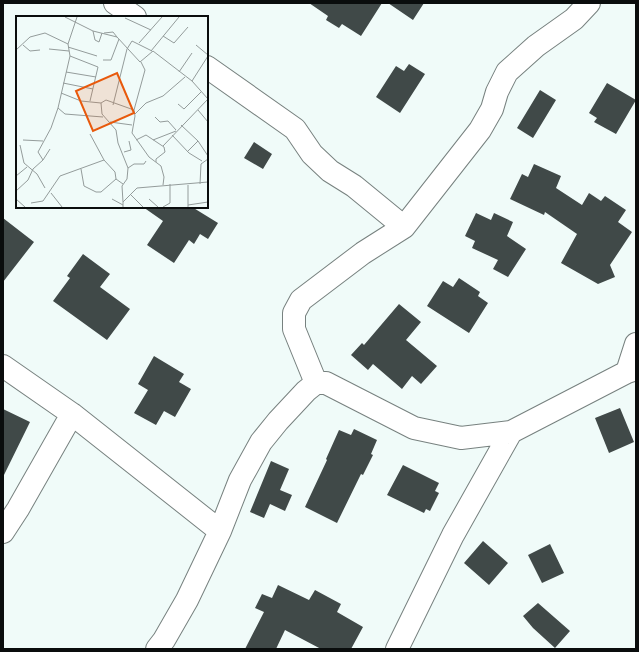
<svg xmlns="http://www.w3.org/2000/svg" width="639" height="652" viewBox="0 0 639 652" font-family="Lato,sans-serif">
  <rect width="100%" height="100%" fill="#f0fbf9"/>
  <path fill="#404948" d="M309 3H382L361 36 342 24 339 28 326 20 328 16Z
    M388 3H424L413 20Z
    M409 64 425 74 400 113 376 97 396 66 404 71Z
    M607 83 636 100 616 134 594 122 597 118 589 113Z
    M540 90 556 100 533 138 517 128Z
    M254 142 272 154 263 169 244 158Z
    M534 164 561 176 556 188 582 205 589 193 601 201 605 196 626 210 618 222 632 232 610 265 615 277 598 284 561 263 577 234 545 212 544 215 510 199 522 174 528 177Z
    M143 207H192L218 223 208 239 200 234 194 244 189 240 174 263 147 245 163 221Z
    M476 213 491 220 494 213 513 222 507 236 526 249 508 277 493 269 498 260 472 248 475 241 465 236Z
    M3 218 34 242 3 282Z
    M83 254 110 274 100 287 130 309 107 340 53 301 70 278 67 276Z
    M459 278 480 292 478 296 488 303 469 333 427 306 443 281 453 287Z
    M399 304 421 322 406 340 437 366 421 384 412 376 402 389 373 364 368 370 351 355 362 343 364 345Z
    M154 356 184 374 179 382 191 389 175 417 164 411 156 425 134 413 148 390 138 384Z
    M620 408 634 442 609 453 595 418Z
    M3 409 30 422 3 477Z
    M354 429 377 440 371 454 373 455 363 475 361 474 337 523 305 507 327 460 326 459 339 430 351 435Z
    M271 461 289 469 280 490 292 495 285 511 270 504 264 518 250 512Z
    M403 465 439 483 435 491 439 493 430 511 426 509 424 513 387 495Z
    M483 541 508 563 489 585 464 563Z
    M550 544 564 573 542 583 528 555Z
    M278 585 309 600 315 590 341 604 337 612 363 627 351 649H321L285 630 276 649H245L264 612 255 608 262 594 272 598Z
    M538 603 570 631 555 648 533 628 523 616Z"/>
  <g fill="none" stroke-linecap="round" stroke-linejoin="round">
    <g stroke="#77817f" stroke-width="24">
      <path id="minor" d="M115 3 135 17
        M207 67 295 129 312 154 330 171 354 186 404 227
        M3 366 72 414 220 531
        M627 372 636 344
        M316 383 294 329V313L301 300 363 253 404 227 480 130 492 109 497 92 507 72 536 46 574 19 589 3
        M3 532 18 509 72 414
        M157 649 164 640 187 600 220 531 240 480 261 442 278 421 306 391 316 383H326L414 428 461 438 511 432 627 372 636 369
        M397 649 453 535 511 432"/>
    </g>
    <use href="#minor" stroke="#fff" stroke-width="22"/>
  </g>
  <g transform="translate(16 16)">
    <rect width="192" height="192" fill="#f0fbf9"/>
    <path fill="none" stroke="#949c9b" stroke-width="1" d="M49 1 77 15 101 21 124 46 137 35 176 65 192 83M109 2 135 14M77 15 79 24 83 26 86 17M88 17 97 16 101 21M147 20 158 27 172 11M123 27 146 1M7 29 14 35 24 34M180 29 192 39M52 31 81 40M33 33 53 35M0 34 14 21 29 17 52 28M135 35 163 1M54 40 82 51 74 85M87 44H95L103 23M125 46 129 54 118 94 119 100 116 117 133 141 145 150 148 161 147 169M50 56 80 61M163 56 176 37M176 65 192 40M47 67 77 73M45 77 65 85 85 87 86 98 100 114 102 127 112 152 111 163 106 170 107 186M85 87 90 84 118 94M162 88 168 93 185 76M97 89 111 33 116 25 136 35M42 92 49 98 87 101M182 94 192 106M119 98 130 87 147 80 169 61M139 101 144 106 152 105 160 114M94 106 116 109M165 109 182 125 192 140M74 118 88 144 99 156 100 163 107 168M156 119 173 137 186 145M7 124 27 125M120 124 130 119 148 131 149 136 140 143V146M137 124 160 115M4 129 8 147 21 158 29 172M147 130 192 83M108 136 115 134 113 125M171 136 182 125M27 144 34 133M112 152 118 148H128L130 145M65 153 68 170 80 176H85L100 163M0 160 11 151M184 168 185 148 192 143M172 169V191M0 175 12 164 17 153 27 144 22 136 35 112 42 92 54 40 52 28 61 1M35 177 46 191M114 178 127 191M0 183 9 191M96 183 107 189M133 183 142 191M15 187 27 185 44 160 88 144M172 189 192 186M107 191V186L121 172 192 166M147 191 154 187V168"/>
    <path fill="#e8590c" fill-opacity="0.15" stroke="#e8590c" stroke-width="2" d="M101 57 118 97 77 115 60 75Z"/>
    <rect width="192" height="192" fill="none" stroke="#0a0d0d" stroke-width="2"/>
  </g>
  <rect width="639" height="652" fill="none" stroke="#0a0d0d" stroke-width="8"/>
</svg>
